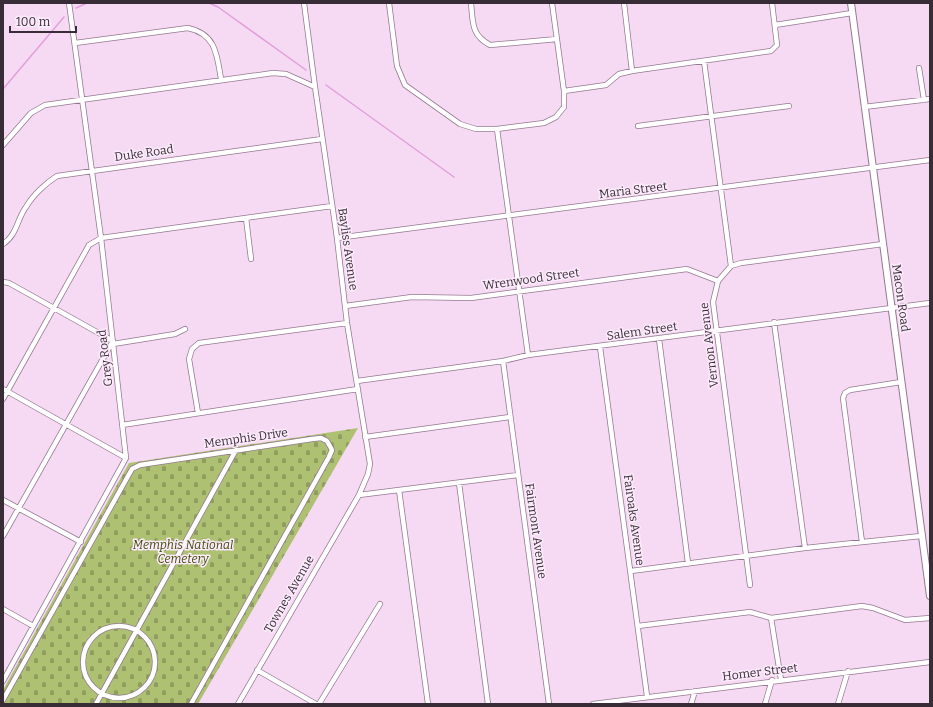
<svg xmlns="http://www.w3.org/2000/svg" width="933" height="707" viewBox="0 0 933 707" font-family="Bitter,serif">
  <defs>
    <pattern id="cemetery-stones" width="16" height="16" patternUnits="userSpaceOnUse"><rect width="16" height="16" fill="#aec172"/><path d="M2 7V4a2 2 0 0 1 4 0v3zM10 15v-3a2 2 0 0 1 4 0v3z" fill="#8f9d5e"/></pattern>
  </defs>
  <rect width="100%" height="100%" fill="#f6daf3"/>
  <path fill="url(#cemetery-stones)" d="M358 428 198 704H3V690L129 463Z"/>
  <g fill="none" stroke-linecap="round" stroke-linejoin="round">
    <path stroke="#e29fdd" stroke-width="1.5" d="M209 3 218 7 306 70
      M76 8 87 3
      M326 85 454 177
      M3 89 64 17"/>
    <g stroke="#937990" stroke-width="6">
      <path id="minor" d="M389 3 397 66 405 85 460 124 476 129H497L544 123 556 117 564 107V91L552 3
        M471 3C473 22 471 35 490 45L557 39
        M624 3 632 71
        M775 25 852 13
        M75 43 188 28C216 34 217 55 221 79
        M704 61 731 266 718 281 713 302 750 585
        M919 68 924 100
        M564 91 606 85 619 74 632 71 771 51 777 45 772 3
        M864 107 930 99
        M638 126 789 106
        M497 129 528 355
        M3 145 31 113 45 105 273 73 286 74 315 87
        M246 218 251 259
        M337 238 930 160
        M3 244C17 235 17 219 26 207 33 195 46 183 57 176L322 139
        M731 266 741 263 883 244
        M3 282 9 283 113 341 3 536
        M345 306 412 297 471 298 687 269 718 281
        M774 322 805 548
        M659 339 688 563
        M113 344 175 334 185 329
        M600 347 647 696
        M503 361 549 704
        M357 381 503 361 528 355 930 303
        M3 389 126 458
        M3 399 89 245 101 238 332 206
        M198 413 189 359 192 349 199 343 347 323
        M122 425 358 389
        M365 437 510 417
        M459 483 488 704
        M399 490 428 704
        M359 495 518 475
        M3 500 81 542
        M862 542 843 398 845 393 850 390 901 382
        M631 571 805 548 921 536
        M3 609 33 626
        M771 618 781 680
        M638 626 750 612 771 618 862 606 873 608 905 620 930 618
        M83 662a36 36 0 1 1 72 0a36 36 0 1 1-72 0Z
        M257 670 316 704
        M3 681 126 458 101 238 69 3
        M3 700 132 469 140 465 312 439 321 438 327 441 332 450 329 457 191 704
        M96 704 236 450
        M238 704 359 495 368 474 370 464 347 323 337 238 315 87 304 3
        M319 704 380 604
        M593 704 930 662
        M691 704 695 691
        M765 704 772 680
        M838 704 848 671"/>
    </g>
    <g stroke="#937990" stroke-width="8">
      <path id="major" d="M851 3 930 596"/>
    </g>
    <use href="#minor" stroke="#fff" stroke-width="4.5"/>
    <use href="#major" stroke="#fff" stroke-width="6"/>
  </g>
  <g text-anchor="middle" stroke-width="3" stroke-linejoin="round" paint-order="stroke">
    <g font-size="12" fill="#382d37" stroke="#fcebfb">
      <text transform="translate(144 153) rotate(-8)" y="4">Duke Road</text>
      <text transform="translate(633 190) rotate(-7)" y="4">Maria Street</text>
      <text transform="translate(348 249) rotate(82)" y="4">Bayliss Avenue</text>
      <text transform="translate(531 279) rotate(-8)" y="4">Wrenwood Street</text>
      <text transform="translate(901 298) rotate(82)" y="4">Macon Road</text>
      <text transform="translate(642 331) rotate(-8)" y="4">Salem Street</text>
      <text transform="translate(709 345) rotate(-97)" y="4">Vernon Avenue</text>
      <text transform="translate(105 358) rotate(-97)" y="4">Grey Road</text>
      <text transform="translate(246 438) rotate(-8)" y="4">Memphis Drive</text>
      <text transform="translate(634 520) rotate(82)" y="4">Fairoaks Avenue</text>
      <text transform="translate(536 531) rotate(82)" y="4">Fairmont Avenue</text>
      <text transform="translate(289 594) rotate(-60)" y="4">Townes Avenue</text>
      <text transform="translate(760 672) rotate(-7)" y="4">Homer Street</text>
    </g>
    <g font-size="12" font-style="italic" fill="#3d4908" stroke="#fcebfb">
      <text x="183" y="549">Memphis National<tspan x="183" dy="14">Cemetery</tspan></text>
    </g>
  </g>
  <rect width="933" height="707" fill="none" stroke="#382d37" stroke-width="8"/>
  <path d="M10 26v6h66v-6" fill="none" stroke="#382d37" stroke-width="2"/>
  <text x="16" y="26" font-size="12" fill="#382d37" stroke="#fcebfb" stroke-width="3" paint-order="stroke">100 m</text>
</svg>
